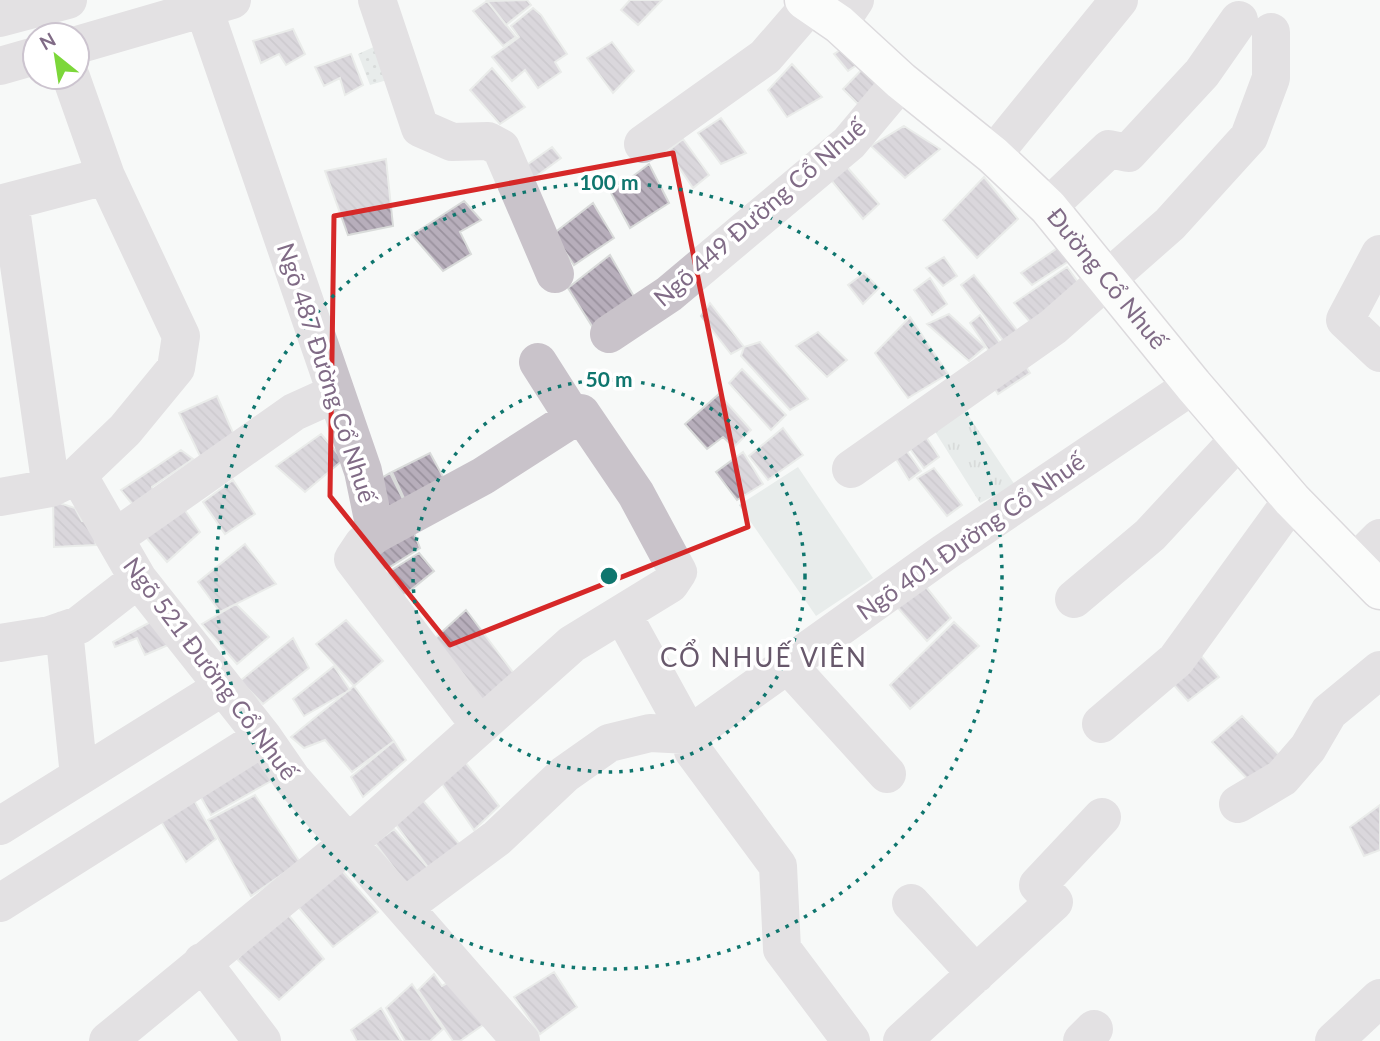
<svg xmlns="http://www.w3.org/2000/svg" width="1380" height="1041" viewBox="0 0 1380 1041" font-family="Lato,sans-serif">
  <defs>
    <pattern id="grass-dots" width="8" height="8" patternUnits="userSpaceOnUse" patternTransform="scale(1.75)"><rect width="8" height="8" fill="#d4dcdb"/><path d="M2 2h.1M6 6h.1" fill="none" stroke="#b1b6b7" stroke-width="1.8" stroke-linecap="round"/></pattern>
    <pattern id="park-tufts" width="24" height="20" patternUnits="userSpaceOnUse" patternTransform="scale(1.75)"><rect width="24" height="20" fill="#d4dcdb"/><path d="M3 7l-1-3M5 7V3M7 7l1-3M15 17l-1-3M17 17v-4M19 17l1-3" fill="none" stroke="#b1b6b7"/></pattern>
    <pattern id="building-back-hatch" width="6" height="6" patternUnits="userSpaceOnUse" patternTransform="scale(1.75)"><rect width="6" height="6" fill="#b7aebb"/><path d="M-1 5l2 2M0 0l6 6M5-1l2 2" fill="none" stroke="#9a929e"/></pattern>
  </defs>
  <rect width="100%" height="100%" fill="#f7f9f8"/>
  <path fill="url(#grass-dots)" d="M387 41 394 78 370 85 358 54Z"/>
  <path fill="url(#park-tufts)" d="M960 403 1015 485 980 503 929 422Z"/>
  <path fill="#d4dcdb" d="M798 467 873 578 816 616 739 505Z"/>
  <path fill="url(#building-back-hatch)" stroke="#d9dbda" stroke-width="2" d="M527 0 531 5 506 25 487 1Z
    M630 0H662L638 25 621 10Z
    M487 1 516 37 503 46 473 11Z
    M533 8 541 15 567 54 555 62 561 72 538 88 525 70 512 81 492 57 519 37 511 26Z
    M293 29 305 54 286 65 279 54 261 63 253 41Z
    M612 42 634 71 613 93 587 58Z
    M853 42 867 58 848 71 834 54Z
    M351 54 363 85 345 95 340 78 324 86 315 67Z
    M870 61 884 78 858 104 843 89Z
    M792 64 822 97 787 117 768 90Z
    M492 68 525 107 500 124 470 90Z
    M721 118 746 153 721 164 698 133Z
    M904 126 940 149 905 178 871 146Z
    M683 139 709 175 693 188 668 151Z
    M552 147 561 158 534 178 524 167Z
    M386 159 393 226 348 235 325 171Z
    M840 159 879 204 863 219 827 175Z
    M649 164 669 203 630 228 611 193Z
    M984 177 1018 219 977 258 943 220Z
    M464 201 481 220 460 232 471 254 443 271 412 235Z
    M593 203 614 238 574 265 553 234Z
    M1059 247 1069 261 1032 285 1021 273Z
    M610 255 640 307 597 334 568 288Z
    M944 257 957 276 943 286 926 268Z
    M1067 267 1083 289 1036 329 1014 303Z
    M864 273 879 288 863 304 848 285Z
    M974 275 1020 334 1005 343 961 285Z
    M930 278 947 304 932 315 914 290Z
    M710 303 744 347 731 354 701 316Z
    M949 314 985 347 969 361 927 324Z
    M980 315 1003 347 991 354 970 323Z
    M910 317 948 374 908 398 875 353Z
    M818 332 847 360 827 377 796 346Z
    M760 342 808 399 790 410 741 356 744 347Z
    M1020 357 1030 373 998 394 988 378Z
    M742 369 786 415 771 430 729 383Z
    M719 394 751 430 734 447 723 437 707 449 685 424Z
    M217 396 237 442 201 458 179 413Z
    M217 396 237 442 201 458 179 413Z
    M919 426 939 457 924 468 903 439Z
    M783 428 803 455 768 480 749 456Z
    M321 434 343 460 305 492 276 466Z
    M901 443 921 471 909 480 891 451Z
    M181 450 193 459 152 487 157 504 141 515 121 490Z
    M743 452 763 484 737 500 716 472Z
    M430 453 448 486 408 507 392 472Z
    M934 468 962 505 947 516 917 478Z
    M390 473 407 507 384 519 370 485Z
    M233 480 255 514 225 534 203 502Z
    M177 499 200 532 167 562 140 530Z
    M53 501 75 508 82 521H91L96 545 54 547Z
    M409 520 420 548 377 575 363 548Z
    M245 544 276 584 220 612 198 582Z
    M419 553 434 571 396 602 379 578Z
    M918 577 951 618 927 641 890 599Z
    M236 604 269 637 237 664 202 624Z
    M466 610 518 679 483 713 432 641Z
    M156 619 175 642 145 655 137 638 115 647 113 642Z
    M346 620 383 661 354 686 316 644Z
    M954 622 979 646 910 709 890 685Z
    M293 638 309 668 263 704 240 681Z
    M1186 638 1219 677 1188 701 1156 665Z
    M334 666 350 690 304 716 293 699Z
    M354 686 394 741 352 772 325 740 304 748 291 737Z
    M1242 716 1285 761 1256 788 1212 742Z
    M394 741 406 760 363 797 351 777Z
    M260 745 280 776 211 815 194 785Z
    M462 758 499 806 474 830 438 778Z
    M188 790 216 839 186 862 156 813Z
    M255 795 300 862 251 896 208 820Z
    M420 797 467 853 436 878 394 822Z
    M1380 805V850L1364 856 1350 827Z
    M394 829 430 870 409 888 375 843Z
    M337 865 378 912 333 947 294 902Z
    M286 912 324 959 279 1000 237 959Z
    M554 972 577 1007 540 1034 514 997Z
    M434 974 442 986 462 975 493 1018 460 1041H453L418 990Z
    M412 984 443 1029 430 1041H405L386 1008Z
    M381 1008 401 1041H357L351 1030Z"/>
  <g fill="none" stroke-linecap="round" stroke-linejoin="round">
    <g stroke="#bbb4bd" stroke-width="41">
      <g id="major">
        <path id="s1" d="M804 0 839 24 901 81 993 155 1048 207 1193 385 1292 500 1380 590"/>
      </g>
    </g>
    <path stroke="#c9c3ca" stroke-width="38" d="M377 0 420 128 452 142 488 141 501 148 555 274
      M204 9 363 471 376 534 363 544 353 559 480 726
      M0 18 68 0
      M839 24 855 0
      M77 45 232 0
      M0 66 35 56
      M643 144 765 57 810 5
      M993 155 1119 0
      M10 202 51 488
      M0 204 106 176
      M1048 207 1109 149 1128 153 1202 73 1239 20
      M1380 254 1345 320 1380 353
      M609 334 669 294 849 143 901 81
      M538 362 573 417
      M851 469 1053 327 1170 224 1249 137 1271 78V32
      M78 475 138 579 263 737 292 779 521 1041
      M0 497 51 488 78 475 125 430 176 368 181 336 106 176 71 77
      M115 538 294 412 336 393
      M1355 563 1380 538
      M1074 599 1150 535 1239 439
      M623 615 689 735 693 751 778 866 782 949 851 1041
      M64 630 79 776
      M0 643 50 635 79 625 138 579
      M788 665 887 774
      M1101 724 1176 660 1292 500
      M1238 804 1282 778 1308 748 1329 712 1380 670
      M0 826 221 688
      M0 903 263 737
      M911 903 976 974
      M404 907 497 838 565 774 609 743 650 733 689 735 945 552 1193 385
      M202 962 262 1041
      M108 1041 349 843 572 644 670 584 678 572 636 494 581 413 483 476 376 534
      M902 1041 1054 902 1038 885 1102 817
      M1082 1041 1094 1029
      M1334 1041 1380 998"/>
    <use href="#major" stroke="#fff" stroke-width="38"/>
  </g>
  <path d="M0 0H1380V1041H0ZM673 153 748 527 450 645 330 496 334 216Z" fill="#f7f9f8" fill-opacity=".55" fill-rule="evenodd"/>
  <path fill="none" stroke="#d62828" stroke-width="5" stroke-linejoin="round" d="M673 153 748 527 450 645 330 496 334 216Z"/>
  <g fill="none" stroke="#0f766e" stroke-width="3.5" stroke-dasharray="3.5 7">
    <circle cx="609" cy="576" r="196"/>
    <circle cx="609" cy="576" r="393"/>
  </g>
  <g text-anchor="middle" stroke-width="7" stroke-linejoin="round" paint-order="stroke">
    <g font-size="24" fill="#806b86" stroke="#fff">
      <text transform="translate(760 213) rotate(-41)" y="8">Ngõ 449 Đường Cổ Nhuế</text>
      <text dy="8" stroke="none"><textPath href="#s1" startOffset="413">Đường Cổ Nhuế</textPath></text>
      <text transform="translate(326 373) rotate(72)" y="8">Ngõ 487 Đường Cổ Nhuế</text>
      <text transform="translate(971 537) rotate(-35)" y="8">Ngõ 401 Đường Cổ Nhuế</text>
      <text transform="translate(210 669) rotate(53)" y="8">Ngõ 521 Đường Cổ Nhuế</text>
    </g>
    <g font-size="26" letter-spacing="2" fill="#67586b" stroke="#fff">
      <text x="764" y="667">CỔ NHUẾ VIÊN</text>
    </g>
  </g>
  <circle cx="609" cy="576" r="10" fill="#0f766e" stroke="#fff" stroke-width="3.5"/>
  <g font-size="21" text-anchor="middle" font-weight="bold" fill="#0f766e" stroke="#fff" stroke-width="7" stroke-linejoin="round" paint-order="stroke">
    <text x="609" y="190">100 m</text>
    <text x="609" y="387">50 m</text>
  </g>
  <g transform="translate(56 56) rotate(330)"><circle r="33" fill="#ffffff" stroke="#ccc4cf" stroke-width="2"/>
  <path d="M0-5L12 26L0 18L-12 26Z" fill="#7cd73a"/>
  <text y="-10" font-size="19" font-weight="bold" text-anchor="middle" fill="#806b86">N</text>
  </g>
</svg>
